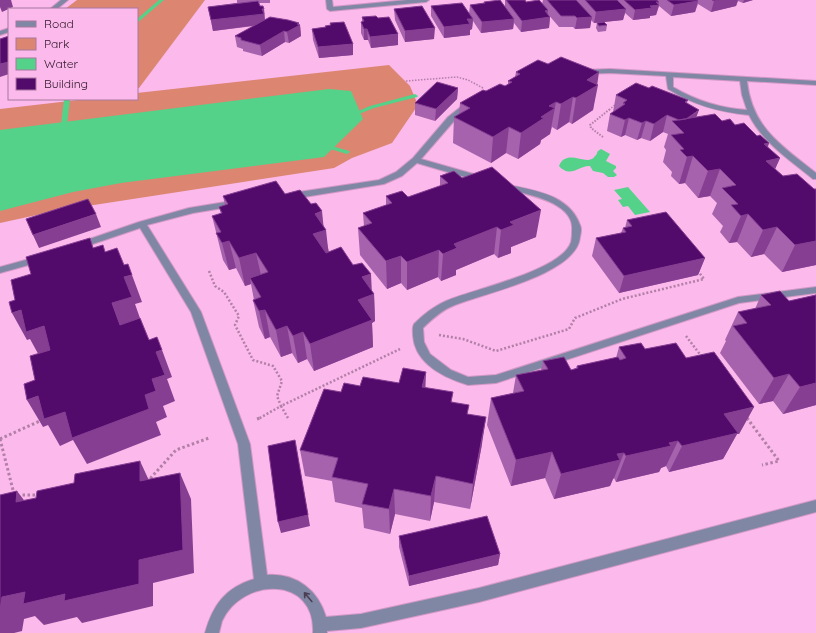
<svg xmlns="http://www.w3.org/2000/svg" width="816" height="633" viewBox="0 0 816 633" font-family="Quicksand,sans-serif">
  <rect width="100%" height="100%" fill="#fbb9ec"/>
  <path fill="#dc8570" d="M77 0H205L139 88H137V9H65Z
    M389 65 410 86 418 105 392 143 352 158 334 168 55 211 0 223V109L87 99H137V93Z"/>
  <path fill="#55d289" d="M329 89 351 91 363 119 324 157 121 183 73 192 0 211V130Z
    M601 149 610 154 606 161 616 166V168L613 171 617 175 614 177H608L603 173 593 171 590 166C579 165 571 179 559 166 567 147 588 168 595 156 597 155 597 152 598 151Z
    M628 187 650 212 635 215 628 206 623 207 618 200 622 199 614 190Z"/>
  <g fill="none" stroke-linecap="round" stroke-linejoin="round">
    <path fill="#55d289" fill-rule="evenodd" d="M159 0H164L137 23V19Z
      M415 94 418 96 417 97 374 108 354 116 349 115 370 106Z
      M64 99H70L66 133 63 135 60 133Z
      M322 143 349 151 350 152 347 154 320 146 319 145Z"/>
    <g stroke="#d298c5" stroke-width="2">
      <path id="service" d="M610 69 816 81V85L747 81C752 128 782 146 816 173V179H813C790 160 763 143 749 115 719 112 693 105 668 89L666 76 610 73 583 74 580 72 583 70ZM673 77 740 81 742 95 747 110C720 108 697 101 673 87Z
        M467 102H470L474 104 454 121 421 159 484 177V181H478L417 163 402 176 384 184 292 199 288 196 292 193 379 180 396 172 413 158 448 117Z
        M501 184H504C532 190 569 194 580 225 582 229 581 232 580 237 577 274 485 293 455 305 442 310 433 318 423 328L424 342 430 354 451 370 468 377 496 375 738 297 816 287V293L739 303 496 383 468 385C445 378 415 364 413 336 413 332 412 328 414 324 424 314 433 307 446 301 473 289 562 271 571 242 572 238 572 233 572 230 575 201 521 193 501 188L500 186Z
        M238 200 242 203 241 205 193 213 147 225 201 312 250 444 267 575C296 573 318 590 326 617L361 614 479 588 816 500V512L479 602 361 628 327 631V633H313C316 575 242 577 222 621 221 625 220 629 219 633H205C213 605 225 588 254 579L238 444 191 312 140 228 81 248H75L73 246 75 244 139 222 189 208Z
        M40 256 45 259 43 261 0 273V267Z"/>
    </g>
    <g stroke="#d298c5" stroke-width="2">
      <path id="minor" d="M61 0H68L57 9H50Z
        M326 0H332L333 7 407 0H429L426 2 330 11 327 9Z
        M9 28V32L0 35V31Z"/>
    </g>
    <path stroke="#b27fa7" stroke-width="1.5" stroke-dasharray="1.5 1.5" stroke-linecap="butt" d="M406 81 457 77 468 80 483 88
      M609 110 616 104"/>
    <path stroke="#b27fa7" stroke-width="2" stroke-dasharray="1.5 1.5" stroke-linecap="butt" d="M603 137 591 128 590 125 610 109"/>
    <path stroke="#b27fa7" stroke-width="2.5" stroke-dasharray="2 2" stroke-linecap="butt" d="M209 271 215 286 224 292 239 316 235 325 253 360 273 366 282 381 277 396 281 406 258 419
      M439 335 463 339 496 351 569 329 575 318 622 299 704 279 698 271
      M686 336 702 357
      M746 416 748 419
      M288 418 281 406 400 349"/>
    <path stroke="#b27fa7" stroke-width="3" stroke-dasharray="2.5 2.5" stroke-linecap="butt" d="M747 418 779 461 762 465
      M257 419 260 418
      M0 439 14 494
      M0 439 42 420
      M147 482 176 450 209 438
      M18 497 22 495H38"/>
    <use href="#service" fill="#8087a4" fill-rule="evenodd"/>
    <use href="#minor" fill="#8087a4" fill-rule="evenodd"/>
  </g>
  <path fill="#a662ac" d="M237 0H270V3H259L260 6 264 9 265 20 299 23V25H300L301 36 289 43 285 42 262 56 243 51V49L237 47 235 36 254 26 213 31 208 7 237 3Z
    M505 0H525L526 2 542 4 543 0H576L577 1V0H753L743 3 738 1 736 6 711 12 698 4 695 12 671 16 659 6 656 15 650 16V18L633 20 625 13 623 20 594 23 591 20 590 28 575 29 573 27H559L547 13 550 17 549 28 521 32 514 23 513 29 481 33 473 21 472 29 470 30V35L444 38 431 16V6L469 14 470 5 483 3 484 2 505 6Z
    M394 9 434 39 405 42 395 20Z
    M362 17 378 18 398 45 371 48 368 40H364L361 33V22H362Z
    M330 23 353 44V55L319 58 313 40 312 29 325 27 330 25Z
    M597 23 607 25 606 31 598 32 596 28Z
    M516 72 597 84 593 110 572 124 569 122 557 130 552 127 550 134 541 140 540 144 518 159 506 153 491 163 453 143 454 117 459 114 460 103 486 91 505 86 508 85V81L515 77Z
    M458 88 457 99 435 121 415 115V103Z
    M649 88 688 100 687 103 696 117 722 121 735 125 757 136 769 143 768 147 780 158 775 169 783 176 814 189H816V265L782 272 764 254 751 257 737 242 729 243 720 232 723 226 712 214 717 203 710 196 698 198 685 183 679 184 671 176 672 172 663 162 666 150 664 147 668 134 663 132 650 141 641 138 637 140 625 135 621 137 607 131 610 114 613 112 616 95Z
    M440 176 462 178 536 237 511 247V253L498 258 494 254 456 270V275L441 281 438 277 407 290 401 283 387 289 360 255 358 228 364 226 363 213 386 205V196L408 197 440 186Z
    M285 194 323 226 329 252 371 290 374 294 375 321 372 323 373 347 314 371 307 359 298 363 292 353 281 357 270 337 265 339 259 327 253 300H254L251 284 245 286 236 268 229 270 223 260 212 216 221 214 219 207 225 205 223 196Z
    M627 220 705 258 698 275 619 293 592 256 596 238 621 233 623 228H625Z
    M816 294V405L783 414 773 401 759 404 720 353 726 341 725 340 738 312 755 309 761 295 789 301 815 295Z
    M619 347 645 349 686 358 754 407 739 434H737L723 459 669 472 666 466 661 468 659 472 616 482 614 478 613 479 610 486 554 499 545 478 511 486 487 425 491 398 513 393 516 375 541 370 543 361 571 370 576 368 577 366 616 358Z
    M360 386 426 388 453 402 468 414 482 444 470 509 434 502 430 521 395 514 390 534 364 528 362 508 335 502 332 481 305 476 300 450 341 392Z
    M399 536 500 554 498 565 409 586 399 547Z"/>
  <path fill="#853e92" d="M0 0H11L13 7 2 12 0 7Z
    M720 0H738L736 6 711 12 714 1Z
    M744 0H753L743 3Z
    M698 1 695 12 671 16 674 5Z
    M656 2H659L658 5H659L656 15 650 16V18L633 20 635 10 650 6Z
    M264 9 265 24 213 31 211 20Z
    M626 9 623 20 594 23 596 12Z
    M548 10 547 17H550L549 28 521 32 522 21 545 11Z
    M592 17 590 28 575 29 577 18Z
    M467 19H473L472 29 470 30V35L444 38V27Z
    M514 19 513 29 481 33 482 22Z
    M299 23V26L300 25 301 36 289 43 287 32Z
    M435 28 434 39 405 42V31Z
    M364 29H367L368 40H364Z
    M284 31 285 42 262 56 260 45Z
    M398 34V45L371 48 370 37Z
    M353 44V55L319 58 318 47Z
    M9 62V74L0 77V64Z
    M599 72 597 86 598 85 593 110 572 124 576 98 587 80Z
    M458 88 457 99 435 121 436 109Z
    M573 97 569 122 557 130 561 104Z
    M556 102 550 134 541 140 540 144 518 159 521 133 541 117 549 106Z
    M699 110 693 126 683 122Z
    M667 115 663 132 650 141 654 124Z
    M629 118 625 135 621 137 625 120Z
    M646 121 641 138 637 140 642 123Z
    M509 127 506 153 491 163 493 137Z
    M769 143 758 169 764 144Z
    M693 156 685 183 679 184 687 157Z
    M780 158 768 185 766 161Z
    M720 169 710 196 698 198 708 171Z
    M541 210 536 237 511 247V253L498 258 501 230 510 222Z
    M322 211 324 231 326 230 329 257 316 262 313 234 315 214Z
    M96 214 101 227 39 248 33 235Z
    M748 214 737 242 729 243 741 216Z
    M497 227 494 254 456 270V275L441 281 443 254 454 244Z
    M777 227 764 254 751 257 763 230Z
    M229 241 236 268 229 270 222 243Z
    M816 241V265L782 272 795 245Z
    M439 250 438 277 407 290V262Z
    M256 253 262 280 250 278 251 284 245 286 239 258Z
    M401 256V283L387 289 386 261Z
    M705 258 698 275 619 293 624 276Z
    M371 274 372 295 374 294 375 321 372 323 373 347 314 371 310 344 358 300 362 277Z
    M132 275 142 302 135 304 142 324 120 325 112 303 124 277Z
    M21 310 44 326 58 353 41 359 30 339 27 340 12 313Z
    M265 310 270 337 265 339 259 311Z
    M287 326 292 353 281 357 276 330Z
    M303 332 307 359 298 363 293 336Z
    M162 350 172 377 167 379 175 401 163 406 167 417 156 422 161 435 87 464 73 440 60 446 48 425 43 427 27 400 38 396 65 412 145 395 152 379 156 352Z
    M426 372 425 399 422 387Z
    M789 374 773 401 759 404 774 378Z
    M816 383V405L783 414 800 387Z
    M754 407 739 434H737L723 459 669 472 682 446 724 414Z
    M486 417 482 444 470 509 473 484Z
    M678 441 666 466 661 468 659 472 616 482 626 456Z
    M297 452 310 526 281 533 278 522Z
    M552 452 545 478 511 486 516 460Z
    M624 453 614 478 613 479 610 486 554 499 561 474 617 454Z
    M140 461 152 487 140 481Z
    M180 473 191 499 194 573 153 583V606L82 623 77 617 44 625 35 616 24 619 22 631 14 633H0V610L2 597 139 560Z
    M436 476 434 502 430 521 431 496Z
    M394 489 395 514 390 534 389 509Z
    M17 491 36 516 16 502Z
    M500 554 498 565 409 586V576Z"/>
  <path fill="#520a6b" stroke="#853e92" d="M500 0 514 19 482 22 470 5 485 3 484 2Z
    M506 0H525L526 2 539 0 548 10 545 11 550 17 522 21Z
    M547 0H576L592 17 577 18 575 16H561Z
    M585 0H617L626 9 596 12Z
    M624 0H657L659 2H656L659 5 650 6 652 8 635 10Z
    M667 0H697L698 1 674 5Z
    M712 0H720L714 1Z
    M258 1 260 6H263L264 9H262L264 14 211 20 208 7Z
    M462 3 473 19H467L470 24 444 27 431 6Z
    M422 6 435 28 405 31 394 9Z
    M376 16 378 18 389 17 398 34 370 37 367 29H364L361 22 364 21 362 17Z
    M270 17 288 20 299 23 297 24 300 25 287 32 284 31 260 45 241 40V38L235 36Z
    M344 22 353 44 318 47 312 29 326 27 325 26 331 25 330 23Z
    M604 22 607 25 599 26 597 23Z
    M9 36V62L0 64V39Z
    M561 57 599 72 587 80 598 85 576 98 573 97 561 104 556 102 549 106 555 108 541 117 544 118 521 133 509 127 493 137 454 117 470 108 460 103 483 90 486 91 500 84 505 86 512 82 508 81 520 74 516 72 538 60 548 64Z
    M437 82 458 88 436 109 415 103Z
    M636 83 649 88 652 86 688 100 685 102 699 110 686 119 679 120 667 115 654 124 646 121 642 123 629 118 625 120 610 114 625 104 623 103 627 100 616 95Z
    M715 114 722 121 730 119 735 125 744 123 757 136 760 135 769 143 764 144 780 158 766 161 783 176 797 174 814 189H816V241L795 245 777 227 763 230 748 214 741 216 731 205 738 204 722 188 736 185 720 169 708 171 693 156 687 157 680 150 684 149 671 135 684 133 672 121Z
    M492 167 541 210 510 222 514 225 501 230 497 227 454 244 457 248 443 254 439 250 407 262 401 256 386 261 358 228 372 223 363 213 392 203 386 196 402 191 408 197 448 183 440 176 454 171 462 178Z
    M276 181 285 194 300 190 311 204 316 203 322 211 315 214 326 230 313 234 326 253 341 247 353 265 362 263 371 274 362 277 374 294 358 300 372 320 310 344 303 332 293 336 287 326 276 330 265 310 259 311 253 300 261 297 250 278 268 272 256 253 239 258 229 241 222 243 216 233 221 232 212 216 222 213 219 207 228 204 223 196Z
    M88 199 96 214 33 235 26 219Z
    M666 212 705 258 624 276 596 238 626 232 623 228 632 226 627 220Z
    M90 238 93 248 103 245 105 252 117 248 124 265 128 264 132 275 124 277 132 297 112 303 120 325 140 318 149 340 157 337 162 350 156 352 165 375 152 379 156 391 145 395 149 409 72 438 65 412 44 419 38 396 27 400 24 384 35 380 30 356 50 350 44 326 26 332 21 310 12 313 9 302 15 300 11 280 31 274 26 257Z
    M780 291 789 301 816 295V383L800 387 789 374 774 378 733 326 747 323 738 312 771 305 761 295Z
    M641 343 645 349 676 343 686 358 714 352 754 407 724 414 738 433 682 446 678 441 669 443 671 446 626 456 624 453 617 454 620 460 561 474 552 452 516 460 491 398 524 391 516 375 548 369 543 361 564 357 571 370 578 368 577 366 618 357 620 360 626 358 619 347Z
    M403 368 426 372 422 387 453 392 451 402 469 405 467 414 486 417 473 484 436 476 431 496 394 489 389 509 362 504 368 484 332 477 338 458 300 450 324 389 341 392 344 383 360 386 363 377 399 383Z
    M295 440 308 515 278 522 268 446Z
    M140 461V481L180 473 183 550 139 560V584L64 601 65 594 23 604 25 592 2 597 0 610V495L17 491 16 502 36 498 37 491 74 483 75 474Z
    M487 516 500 554 409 576 399 536Z"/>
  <defs><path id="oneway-shaft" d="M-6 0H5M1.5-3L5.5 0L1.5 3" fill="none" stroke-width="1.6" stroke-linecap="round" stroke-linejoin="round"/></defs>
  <use stroke="#4b3e54" href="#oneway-shaft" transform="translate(308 597) rotate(-130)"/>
  <rect x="8" y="8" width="130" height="92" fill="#fbb9ec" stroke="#a9789e"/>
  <rect x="16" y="21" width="20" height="6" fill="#8087a4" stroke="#a9789e"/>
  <text x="44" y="28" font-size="12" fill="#2e1629">Road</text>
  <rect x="16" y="38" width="20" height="12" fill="#dc8570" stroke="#a9789e"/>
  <text x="44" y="48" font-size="12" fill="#2e1629">Park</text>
  <rect x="16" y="58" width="20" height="12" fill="#55d289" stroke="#a9789e"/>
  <text x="44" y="68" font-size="12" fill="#2e1629">Water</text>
  <rect x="16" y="78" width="20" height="12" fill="#520a6b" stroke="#a9789e"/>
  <text x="44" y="88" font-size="12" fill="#2e1629">Building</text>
</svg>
